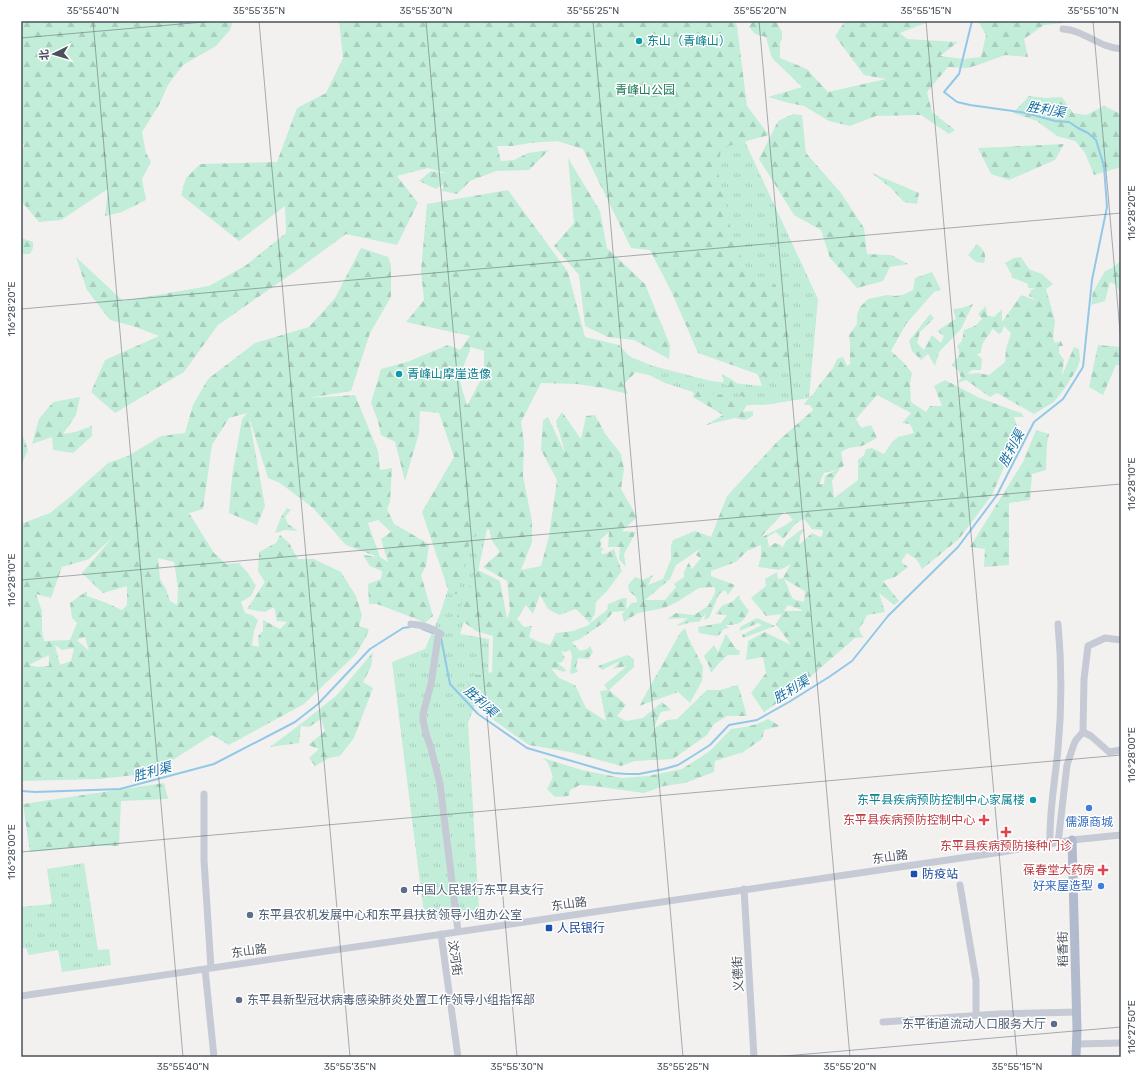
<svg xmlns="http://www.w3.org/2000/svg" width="1142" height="1078" viewBox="0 0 1142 1078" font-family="Rubik,'Noto Sans SC',sans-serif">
  <defs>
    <pattern id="grass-tufts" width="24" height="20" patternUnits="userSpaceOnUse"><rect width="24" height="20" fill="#c2edd9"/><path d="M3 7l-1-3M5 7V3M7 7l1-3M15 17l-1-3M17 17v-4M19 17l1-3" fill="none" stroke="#a8cdbd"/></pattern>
    <pattern id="forest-firs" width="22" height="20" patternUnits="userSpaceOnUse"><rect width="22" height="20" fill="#c2edd9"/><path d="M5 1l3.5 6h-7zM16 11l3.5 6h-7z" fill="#a8cdbd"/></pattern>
  </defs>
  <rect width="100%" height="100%" fill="#f3f1f0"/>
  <path fill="url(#grass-tufts)" d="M699 43 818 299 809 398 764 405 731 404 665 383 649 375 589 362 549 371 525 401 499 473 473 595 460 634 489 639 488 693 529 738 475 705 468 723 479 909 425 922 392 662 425 649 440 614 470 520 528 362 611 349 653 366 711 381 762 386 735 307Z
    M84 863 98 950 109 949 111 965 62 972 58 950 29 955 26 948H21V907L52 904 47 869Z"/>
  <path fill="url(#forest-firs)" fill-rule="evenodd" d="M21 21H233L230 30 216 46 183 65 168 85 159 105 142 132 146 153 151 162 142 179 146 200 122 212 105 216 108 189 61 220 39 222 22 202 21 153 24 146 21 138Z
    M339 21H734L737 26 747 106 769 135 721 148 718 172 731 230 746 271 774 284 792 328V363L768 378 698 353 672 293 650 250 631 248 583 149 557 141 530 143 512 146H497L501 161 514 160 528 153 549 150 529 170 496 171 470 181 457 194 442 191 444 184 436 189 419 181 431 171 449 174 428 168 397 176 418 203 397 245 346 234 297 270 218 325 184 372 115 413 91 392 105 360 159 336 133 326 110 320 87 290 76 257 123 301 209 286 245 266 286 233 285 206 239 241 181 195 186 178 200 164 277 162 297 108 326 93 343 58Z
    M753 21H776L782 32V38L780 43V58L807 69 828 92 886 79 864 75 835 36 845 21H931L900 33 907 39 958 42 940 56 964 59 981 57 986 35 978 21 1072 22 1044 25 1024 39 1028 57 1005 55 978 65 967 68 948 67 927 92 932 112 955 130 949 134 921 115 876 116 850 126 829 121 804 106 789 103 768 97 802 87 772 58 766 37 755 34 749 27Z
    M1029 96 1046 98 1062 97 1073 113 1086 115 1104 106 1121 114V167L1094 175 1085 153 1075 141 1057 136 1037 121 1013 113Z
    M793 114 802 115 806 153 841 193 864 228 867 254 891 255 908 264 890 267 883 281 857 288 830 258 821 230 794 215 759 159 778 121Z
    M1064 144 1055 160 1009 180 991 174 978 148Z
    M568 158 600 211 607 248 645 284 670 345 669 359 634 340 608 337 585 326 579 275 554 246 574 223Z
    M872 173 919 193 917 204 904 202 891 188Z
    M508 190 568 272 585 337 619 345 640 368 624 384 628 394 603 388 577 384 541 383 521 422 524 443 523 476 532 521V542L521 570 541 566 549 536 557 480 541 450 543 420 548 417 565 453 556 421 562 412 581 439 586 416 595 415 606 435 621 454 624 469 621 489 637 517 622 531 636 532 624 554 626 567 619 559 620 547H608L609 532 600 540 602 543 600 546 604 550 601 551 602 554 607 553 614 549 618 561 622 571 607 591 596 602 595 613 590 623 607 610 608 604 623 598H627L626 610 631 603 637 602 636 597 629 591 628 585 635 577 643 580 653 575 648 585 663 579 671 559V546L673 540 695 531 711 537 727 496 777 442 813 410 810 405H804L806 401 814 393 820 384 833 368 837 359 843 357 847 366 850 364V343L849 335 857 324V315L860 307 868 299 887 295 896 296 905 294 913 290 915 278 932 272 941 290 934 292 906 324 891 351 904 363 912 373 910 383 911 402 926 412 930 406H942L934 386 945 380 980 398 1021 413 1024 417H1014L1019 432 992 495 959 539 922 569 917 560 907 553 901 562 908 567 895 577 883 581 899 601 894 605 879 593 885 612 867 615 863 623 859 628 861 634 864 637 855 638 794 691 764 712 751 693 766 673 763 657 746 660 748 641 765 632 791 645 776 624 782 614 766 616 751 598 766 586 765 579 777 572 778 579 783 578 791 564 784 568 779 570 758 567 761 557V545L747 551 736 562 711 571V576L735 585 728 595 725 590 719 594 709 618 704 620 706 613 699 622C691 621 685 625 676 626L688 618 667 619 676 613 694 615 708 606 715 593V587L699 588 677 602 664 608 638 613 624 622 622 614 625 611 613 612 605 622 580 639 572 642 580 651 587 649 590 646 593 652 588 659 578 658 576 667 578 672 571 674 570 673 572 656 570 650 565 652 561 651 565 658 562 662 558 663 566 670 564 672 551 668 559 678 575 685 586 708 606 721 600 691 608 690 604 685 627 666 613 669 620 661 602 670 598 666 627 655 634 659V667L609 690 626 705 617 716 626 721 643 718 662 702 671 710 661 712 653 729 667 720 677 719 707 690H720L738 685 747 716H727L714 724 707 735 673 759 635 761 621 766 570 752 529 745 485 714 465 678 492 672 493 636 476 631 457 617 476 569 500 581 507 619 510 610 507 581 483 567 500 552 492 541 489 529 476 530 465 555 457 558 466 563 459 586 465 592 450 595 422 512 454 457 439 413 420 411 419 433 405 481 395 442 381 435 378 421 371 403 381 369 407 362 448 345 460 350 470 336 406 322 424 300 421 271 427 204ZM471 347 484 351V367L481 379 467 406 459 378ZM877 395 911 413 902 423 910 424 914 433 898 437 892 442 884 454 872 448 866 449 864 455 858 460V480L834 498 832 481 840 468 844 466 841 452 849 448 862 446 877 438 871 425 861 428 856 419ZM838 469 825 476 824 484H819L824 473H823L829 472ZM785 511 793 520 784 526 760 538ZM804 519 812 529 823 530 822 536 820 537 812 533 799 545 800 536 805 529H802L786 541 782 548 781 545 775 543 769 547 767 537 776 532 783 539C792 531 791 524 804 519ZM700 549 696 555 700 558 701 557V558L692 569 689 562 684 572V577L674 584 676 587 665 600H645L670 579 676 565ZM784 579 805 591 804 602 793 599C789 592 788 585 784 579ZM540 595 548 609 559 615 576 609 590 623 589 625 573 631 556 633 550 645 539 642 529 637 532 626 524 627 517 619 526 605 533 614ZM788 605 802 610V611H784Z
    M21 238 33 242V248L30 254H21Z
    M977 244C984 250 987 254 984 263L976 262 968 255Z
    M361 248 388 257 391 265V297L370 333 351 391 309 398 355 395 378 451 380 470 392 468 390 502 387 509 394 524 429 544 426 566 421 575 433 616 425 623 414 618 377 604H369L368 584 381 579 382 571 370 566 363 555 378 557 346 545 313 508 280 483 268 478 249 417 265 506 257 525 229 513 232 476 242 419 247 413 229 418 212 445 203 509 189 513 214 553 226 564 239 563 248 573 256 586 251 596 241 602 245 613 252 615 258 620 254 631 252 645 259 647 258 636 263 631V620L280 629 287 622 277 621 274 607 265 612 247 609 265 582 258 571 259 552 276 543 280 535 289 543 298 559H314L341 572 356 596 362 615 359 626 369 629 365 639 356 654 304 704 229 745 212 735 152 773 100 779 21 781V524L50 513 71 496 108 463 128 456 161 436 185 433 193 405 208 379 255 343 309 327 335 298ZM378 520 391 532 381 539 388 562 380 557 368 523ZM112 538 82 573 103 593 127 586V605L122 610 104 602 87 596V591L70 603 72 618 77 623 70 640 44 641 42 631V611L36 594 51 598 62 567 89 559ZM158 558 174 562 178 588 177 605 170 601 166 589 160 579ZM85 637 89 651 77 640ZM55 645 62 650 74 648 71 661 60 665ZM49 655V666L37 667 29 665Z
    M1021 257 1029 269 1042 274 1053 284 1046 289 1055 321 1053 338 1055 343 1061 341 1063 346H1059V353L1064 360 1062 376 1074 347 1079 349 1080 360 1077 369 1065 388 1054 402 1034 414 997 393 990 397 966 380 957 383 961 378 959 371 952 365 959 355V350L957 346 962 341 964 330 975 326 982 319 978 314 986 306 987 315 994 317 1002 309V322L1021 295 1037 301 1029 296 1031 290 1035 288H1028V284L1011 277 1012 275 1005 263 1014 258ZM1004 326 1011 333 1006 349 1005 362 989 375 978 373 967 374 972 370H981L982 359 977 354 981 353C981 349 982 343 985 340 988 335 991 334 992 328L999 334 1002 332Z
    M1121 261V293L1115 284 1110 282 1105 301 1091 305 1093 292 1105 271 1112 268Z
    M973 304 961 329 939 352 935 366 928 354 921 360 912 351 909 341 930 314 934 318 920 332 917 343 924 350 932 335 941 343 944 336 937 331 952 321 956 319 953 309 962 308Z
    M1098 345 1121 347V365H1116L1103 395 1089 387Z
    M722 374 731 379 743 388 755 393 752 402 746 406 743 412 753 411V416L745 420 735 418 706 425 723 415 693 397 694 388 714 394 728 395 732 397H743L724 384Z
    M80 397 76 415 63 434 75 432 92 426V436L73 453 53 450 52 437 32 444 39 419 53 402Z
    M1036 430 1049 434 1047 444 1046 470 1032 474 1030 500 1009 503V565L984 567 985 549 970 547 1023 462Z
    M21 431 28 450 21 465Z
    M287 508 291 510 285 517 288 524 298 531 285 530 275 533 281 517Z
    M739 595 740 599 749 611C743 622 740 625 726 625L729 628 724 629 719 635 716 636 699 633 698 627 721 623 727 615 715 614 723 605 732 602Z
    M757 618 775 626 743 638 742 635 762 625 758 623 740 631V627Z
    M685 628 688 637 703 667 702 681 690 703 678 692 639 706 680 633Z
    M726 634 736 649 740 651 739 655H728L720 662 711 673 709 666 704 656 714 645 718 652Z
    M373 652 371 667 363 682 373 688 354 738 340 756 329 758 315 766 309 758 319 749 308 745 325 731 321 719 309 727 301 726 299 743 270 747 302 723 337 695Z
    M768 719 780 726 764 730 762 739 743 752 715 761 714 772 685 783 664 786 644 793 594 786 580 785 570 790 569 796 555 797 547 789 553 777 548 763 543 758 582 770 622 778 648 776 682 769 710 751 731 729C746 727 755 726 768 719Z
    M164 783 168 799 121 801 119 846H95L30 852 23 804Z"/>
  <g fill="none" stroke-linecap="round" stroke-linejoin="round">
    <path stroke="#92c8e7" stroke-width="2" d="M422 629 433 633
      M440 637 441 638 450 684 478 714 527 748 613 773 627 774H639L664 769 678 765 691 757 710 745 729 725 757 720 789 702 829 677 852 661 888 616 958 547 997 495 1034 422 1063 399 1083 367 1092 280 1107 207 1104 166 1096 140 1088 133 1078 128 1069 122 1055 121 1026 113 970 105 957 102 944 92 959 74 972 21
      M21 791 36 792 120 789 214 764 295 722 318 704 370 649 403 628 410 627"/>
    <path stroke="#c5cad4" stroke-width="7" d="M1063 29C1084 30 1100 48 1121 49
      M411 624C422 625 432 627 441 634L438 637 431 684 423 714V720L426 734 431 748 440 784 458 931
      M1083 732 1091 736 1109 752 1121 750
      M204 794V860L211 968
      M1058 843 1067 765 1074 744 1076 740 1083 732 1084 679 1088 646 1105 638 1121 640
      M1050 844C1049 812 1055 781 1058 749 1062 706 1062 667 1058 624
      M960 885 976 980V1015
      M744 889 754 1057
      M441 934 458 1057
      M205 969 214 1057
      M21 996 1002 852 1072 840 1121 835
      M883 1022 998 1014 1077 1012
      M1077 1044 1121 1043"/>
    <path stroke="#b2bbcd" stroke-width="9" d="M1072 840 1077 1030 1076 1057"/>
  </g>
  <path fill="none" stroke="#49515d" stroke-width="1" stroke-opacity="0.45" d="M93 21 183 1057M259 21 350 1057M426 21 517 1057M593 21 683 1057M759 21 850 1057M926 21 1017 1057M1093 21 1121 343M21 38 215 21M21 309 1121 213M21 580 1121 484M21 852 1121 755M773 1057 1121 1027"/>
  <g fill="#0f9aa8" stroke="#fff" stroke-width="1.5">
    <circle cx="639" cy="41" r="4"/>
    <circle cx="399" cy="374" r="4"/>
    <circle cx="1033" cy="800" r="4"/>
  </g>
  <g fill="#3f7fe0" stroke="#fff" stroke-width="1.5">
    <circle cx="1089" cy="808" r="4"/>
    <circle cx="1101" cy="886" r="4"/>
  </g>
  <g fill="#e0444e" stroke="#fff" stroke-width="1.5">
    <path d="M982 814h4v4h4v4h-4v4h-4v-4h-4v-4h4z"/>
    <path d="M1004 826h4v4h4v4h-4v4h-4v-4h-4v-4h4z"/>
    <path d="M1101 864h4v4h4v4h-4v4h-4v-4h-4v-4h4z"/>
  </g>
  <g fill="#1a4fb4" stroke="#fff" stroke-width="1.5">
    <rect x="910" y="870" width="8" height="8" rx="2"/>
    <rect x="545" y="924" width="8" height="8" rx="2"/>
  </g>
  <g fill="#5c6f8a" stroke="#fff" stroke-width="1.5">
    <circle cx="404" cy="890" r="4"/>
    <circle cx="250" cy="915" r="4"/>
    <circle cx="239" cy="1000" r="4"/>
    <circle cx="1054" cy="1024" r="4"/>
  </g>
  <g text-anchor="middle" stroke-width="3" stroke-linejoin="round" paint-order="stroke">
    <g font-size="12" fill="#0d838f" stroke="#fff" text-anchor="start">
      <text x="647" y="45">东山（青峰山）</text>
      <text x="407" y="378">青峰山摩崖造像</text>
      <text x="1025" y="804" text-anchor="end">东平县疾病预防控制中心家属楼</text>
    </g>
    <g font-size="12" fill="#1d7b5a" stroke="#fff">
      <text x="645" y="94">青峰山公园</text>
    </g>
    <g font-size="12" fill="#be3a42" stroke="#fff" text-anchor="end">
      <text x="975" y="824">东平县疾病预防控制中心</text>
      <text x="1006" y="850" text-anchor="middle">东平县疾病预防接种门诊</text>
      <text x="1095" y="874">葆春堂大药房</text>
    </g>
    <g font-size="12" fill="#366cbe" stroke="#fff">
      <text x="1089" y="826">儒源商城</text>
      <text x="1093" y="890" text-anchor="end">好来屋造型</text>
    </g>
    <g font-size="12" fill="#49515d" stroke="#fff">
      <text transform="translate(890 857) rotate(-8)" y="4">东山路</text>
      <text transform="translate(569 904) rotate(-8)" y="4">东山路</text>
      <text transform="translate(1063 949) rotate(-91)" y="4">稻香街</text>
      <text transform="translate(249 951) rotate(-8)" y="4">东山路</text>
      <text transform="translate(455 958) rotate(82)" y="4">汶河街</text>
      <text transform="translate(738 974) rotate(-93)" y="4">义德街</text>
    </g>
    <g font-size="12" fill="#164399" stroke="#fff" text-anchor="start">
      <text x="922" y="878">防疫站</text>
      <text x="557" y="932">人民银行</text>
    </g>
    <g font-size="12" fill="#4e5e75" stroke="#fff" text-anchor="start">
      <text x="412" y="894">中国人民银行东平县支行</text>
      <text x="258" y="919">东平县农机发展中心和东平县扶贫领导小组办公室</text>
      <text x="247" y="1004">东平县新型冠状病毒感染肺炎处置工作领导小组指挥部</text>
      <text x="1046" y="1028" text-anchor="end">东平街道流动人口服务大厅</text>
    </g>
    <g font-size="13" font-style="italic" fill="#1570a4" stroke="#fff">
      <text transform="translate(1046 109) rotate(10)" y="5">胜利渠</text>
      <text transform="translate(1011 448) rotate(-63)" y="5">胜利渠</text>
      <text transform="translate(791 689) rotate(-32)" y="5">胜利渠</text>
      <text transform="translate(481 701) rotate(42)" y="5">胜利渠</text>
      <text transform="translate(152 771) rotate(-15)" y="5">胜利渠</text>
    </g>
  </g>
  <rect width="1142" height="1078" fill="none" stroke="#ffffff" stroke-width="44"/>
  <g transform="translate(54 54) rotate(265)" stroke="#ffffff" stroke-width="3" paint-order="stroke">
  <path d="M0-3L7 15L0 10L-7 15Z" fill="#49515d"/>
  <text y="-6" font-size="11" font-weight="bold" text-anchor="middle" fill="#49515d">北</text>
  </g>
  <rect x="22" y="22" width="1098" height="1034" fill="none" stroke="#49515d" stroke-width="1.5"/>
  <g font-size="10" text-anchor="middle" fill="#49515d">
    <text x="93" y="14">35°55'40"N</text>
    <text x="259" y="14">35°55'35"N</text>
    <text x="426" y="14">35°55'30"N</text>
    <text x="593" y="14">35°55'25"N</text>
    <text x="760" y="14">35°55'20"N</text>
    <text x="926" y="14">35°55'15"N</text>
    <text x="1093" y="14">35°55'10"N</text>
    <text transform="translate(1131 213) rotate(-90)" y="4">116°28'20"E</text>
    <text transform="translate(11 309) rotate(-90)" y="4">116°28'20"E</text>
    <text transform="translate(1131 484) rotate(-90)" y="4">116°28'10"E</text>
    <text transform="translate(11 580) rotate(-90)" y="4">116°28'10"E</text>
    <text transform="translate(1131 755) rotate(-90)" y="4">116°28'00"E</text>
    <text transform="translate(11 852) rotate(-90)" y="4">116°28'00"E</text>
    <text transform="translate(1131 1027) rotate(-90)" y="4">116°27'50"E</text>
    <text x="183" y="1070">35°55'40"N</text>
    <text x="350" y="1070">35°55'35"N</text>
    <text x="517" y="1070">35°55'30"N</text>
    <text x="683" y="1070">35°55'25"N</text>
    <text x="850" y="1070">35°55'20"N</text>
    <text x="1017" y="1070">35°55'15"N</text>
  </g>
</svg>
